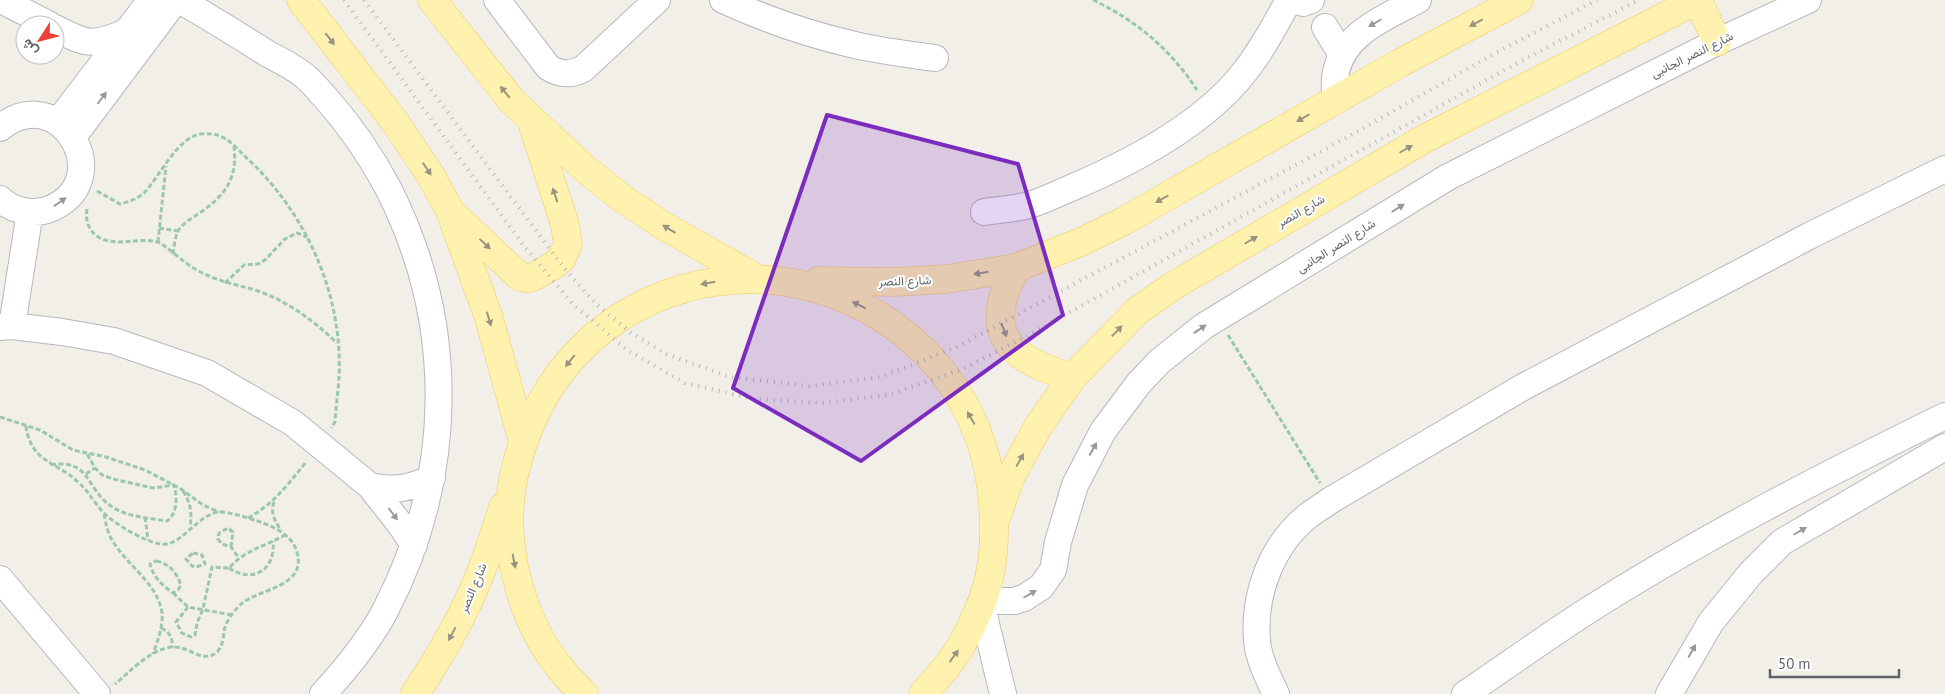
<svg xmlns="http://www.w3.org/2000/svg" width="1945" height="694" viewBox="0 0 1945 694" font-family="'PT Sans',Vazirmatn,sans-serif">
  <rect width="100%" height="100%" fill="#f1efe8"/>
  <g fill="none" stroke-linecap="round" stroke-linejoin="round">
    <g stroke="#b5b8bc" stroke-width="28">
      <path id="minor" d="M1 0 50 25
        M497 0 548 67C560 75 571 75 583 69L657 0
        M723 0C765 19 807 34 851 44 878 51 907 54 935 58
        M1292 0 1303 3 1311 0
        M183 2C212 19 240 36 268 54 281 61 296 68 307 78 313 83 318 90 324 96 349 124 370 154 388 188 457 323 455 476 385 611 369 641 346 669 323 694
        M1325 27 1342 55
        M55 28C86 44 92 47 126 32
        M1335 100C1335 91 1334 81 1336 72 1344 33 1386 17 1418 0
        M58 122 151 0
        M0 128C60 78 121 183 47 210 30 215 12 210 0 199
        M73 137 169 9
        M984 212C997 210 1012 209 1025 206 1040 203 1056 194 1071 188 1130 163 1202 125 1243 74 1261 52 1275 25 1289 0
        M12 326 30 212
        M0 327 12 326 62 332 114 341 207 373 293 423 370 486 400 524 414 545
        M370 486C395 491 408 489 432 478
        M0 579 97 694
        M983 597 993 601H1014L1024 598 1041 587 1053 570 1058 542 1075 485 1103 431 1139 383 1160 361 1204 326 1448 177 1717 42 1808 0
        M981 603 1003 694
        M1276 694C1268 677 1259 660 1257 641 1253 594 1272 544 1309 515 1316 510 1324 505 1331 500L1523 387 1809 236 1945 169
        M1465 694C1505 667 1544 639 1584 613 1700 539 1822 476 1945 416
        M1669 694 1711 622 1751 573 1782 542 1945 447"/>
    </g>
    <g stroke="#f2c960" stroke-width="29">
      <path id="major" d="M301 0 395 122 431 176 450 211 489 318 523 442
        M432 0 512 101 584 168 623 199 664 226 756 278
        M1698 0 1717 42
        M454 215 520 277 529 278 535 276 554 265 562 258 568 244 565 225 532 122
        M1016 268C1013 276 1008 284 1005 292 986 348 1029 363 1072 378
        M818 281 895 282 947 279 1016 268 1083 241 1124 221 1400 63 1519 0
        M997 515 1010 478 1039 425 1072 378 1137 311 1173 286 1424 139 1697 0
        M415 694C434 665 452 636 467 604 482 573 493 540 503 507
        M584 694C577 687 570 680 564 673 518 619 498 535 516 467 531 408 563 357 613 322 763 219 973 313 992 494 996 530 995 568 982 602 975 619 966 639 956 654 947 668 934 681 923 694"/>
    </g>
    <path stroke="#9cc7a9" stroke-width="3" stroke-dasharray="5 2.5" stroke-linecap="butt" d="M1093 0C1136 20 1171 50 1197 90
      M97 191 120 204C128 202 137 199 144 193 159 178 177 137 201 134 226 131 234 147 251 162 308 217 343 297 339 377 338 392 336 407 335 422L331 428
      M87 209C85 221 89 232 100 238 118 247 138 237 157 242 165 244 186 265 197 270 218 282 236 284 258 291 289 302 314 321 337 343
      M159 228 178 231
      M158 242 166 166
      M173 254C174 247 175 238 178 231 182 224 192 218 198 214 224 197 238 179 234 147
      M225 283 244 265 258 264 265 260 285 239 297 233 307 237
      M1228 335 1320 483
      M0 417 40 430 73 450 106 457 145 470 181 489 203 505 219 512
      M26 426C31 464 58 461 80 484 89 492 95 504 104 513 116 525 144 541 160 544 180 548 194 518 217 512 225 510 259 521 268 525 280 530 293 538 297 552 307 588 258 588 240 605 234 611 228 619 225 627 223 635 224 645 217 652 204 664 189 647 175 647 152 647 131 671 115 684
      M51 465C90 458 86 489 111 506 126 517 149 518 167 521 178 513 177 497 174 485L153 488 113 479 102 475 95 468 86 452
      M86 474 95 468
      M183 491C191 503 192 513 190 527
      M274 502C270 513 275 521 281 530
      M104 514C106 524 108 535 114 543 128 566 158 584 162 613 163 627 158 640 153 654
      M145 517 148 540
      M248 518C275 503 288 484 307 461
      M231 547 233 532 228 528 219 533 218 539 222 544 231 547 239 558
      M193 553 202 555 205 564 196 567 192 566 186 559Z
      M156 561C170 564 176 572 181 585L178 590 173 593C163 586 153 577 150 564Z
      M229 568C253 584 276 570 273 541
      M173 593 188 607 232 615
      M188 607 176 622 182 633 191 637 195 635 197 623 203 609 212 567 229 568C246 549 264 547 285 535
      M161 628C170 632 173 638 172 648"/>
    <use href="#minor" stroke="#fff" stroke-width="26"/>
    <use href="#major" stroke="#fff2af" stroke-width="28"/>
    <path stroke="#b6b7b8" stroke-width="4" stroke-dasharray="1 6" stroke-linecap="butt" d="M344 0 524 246 572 303 627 350 685 383 754 399 822 403 888 395 963 369 1027 336 1523 60 1639 0
      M364 0 534 228 565 269 596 304 630 332 666 354 730 377 809 386 880 377 957 347 1346 138 1492 55 1597 0"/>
  </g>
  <defs><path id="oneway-solid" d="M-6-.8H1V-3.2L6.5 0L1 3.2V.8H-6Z" transform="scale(1.25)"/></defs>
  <g fill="#979a9d">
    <use href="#oneway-solid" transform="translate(1375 23) rotate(150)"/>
    <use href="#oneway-solid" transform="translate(102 98) rotate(-53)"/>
    <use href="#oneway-solid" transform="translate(60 202) rotate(-35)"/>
    <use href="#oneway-solid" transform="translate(1398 208) rotate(-32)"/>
    <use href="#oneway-solid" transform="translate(1200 329) rotate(-34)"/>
    <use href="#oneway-solid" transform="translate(1093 449) rotate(-61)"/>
    <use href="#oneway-solid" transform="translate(393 514) rotate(53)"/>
    <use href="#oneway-solid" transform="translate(1800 531) rotate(-30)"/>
    <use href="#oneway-solid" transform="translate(1030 594) rotate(-30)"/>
    <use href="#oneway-solid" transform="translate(1692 651) rotate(-61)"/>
  </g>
  <g fill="#979581">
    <use href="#oneway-solid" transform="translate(1476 23) rotate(152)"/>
    <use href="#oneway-solid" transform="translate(330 39) rotate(52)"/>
    <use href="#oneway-solid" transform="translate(505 92) rotate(-130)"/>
    <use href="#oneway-solid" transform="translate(1303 118) rotate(150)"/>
    <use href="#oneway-solid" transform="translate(1406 149) rotate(-30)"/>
    <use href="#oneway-solid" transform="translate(427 169) rotate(56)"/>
    <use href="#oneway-solid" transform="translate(555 195) rotate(-108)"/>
    <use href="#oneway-solid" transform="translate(1162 199) rotate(150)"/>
    <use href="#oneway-solid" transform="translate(669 229) rotate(-149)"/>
    <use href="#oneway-solid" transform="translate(1251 240) rotate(-30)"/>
    <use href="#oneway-solid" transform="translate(485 244) rotate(43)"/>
    <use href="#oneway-solid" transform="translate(981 273) rotate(171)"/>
    <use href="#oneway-solid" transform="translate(708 283) rotate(170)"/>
    <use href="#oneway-solid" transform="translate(859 305) rotate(-154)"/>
    <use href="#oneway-solid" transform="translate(489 319) rotate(73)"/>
    <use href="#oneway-solid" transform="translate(1004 330) rotate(69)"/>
    <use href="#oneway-solid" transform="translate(1117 331) rotate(-46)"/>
    <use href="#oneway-solid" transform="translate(570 361) rotate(129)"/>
    <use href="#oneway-solid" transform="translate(971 418) rotate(-119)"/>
    <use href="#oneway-solid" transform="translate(1020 460) rotate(-61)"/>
    <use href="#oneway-solid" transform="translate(514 561) rotate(79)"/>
    <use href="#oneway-solid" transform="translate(452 634) rotate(118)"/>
    <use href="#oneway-solid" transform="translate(954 656) rotate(-54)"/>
  </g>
  <path fill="#7b2cbf" fill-opacity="0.2" stroke="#7b2cbf" stroke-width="4" stroke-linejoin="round" d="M827 115 1018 164 1063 315 861 461 733 388Z"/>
  <g text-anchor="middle" stroke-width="4" stroke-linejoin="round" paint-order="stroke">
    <g font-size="12" fill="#5f6368" stroke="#fff">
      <text transform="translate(1692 55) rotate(-26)" y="4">شارع النصر الجانبى</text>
      <text transform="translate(1301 211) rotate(-30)" y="4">شارع النصر</text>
      <text transform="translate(1336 246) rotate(-32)" y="4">شارع النصر الجانبى</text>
      <text transform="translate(905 281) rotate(-2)" y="4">شارع النصر</text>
      <text transform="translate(473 588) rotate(-67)" y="4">شارع النصر</text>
    </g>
  </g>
  <g transform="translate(40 40) rotate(234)"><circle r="24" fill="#ffffff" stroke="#bfc1c3"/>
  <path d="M0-4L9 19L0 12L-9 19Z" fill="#ea4335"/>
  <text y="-8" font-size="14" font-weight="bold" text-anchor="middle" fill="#5f6368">ش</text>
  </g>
  <path d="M1770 669v8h129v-8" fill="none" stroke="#5f6368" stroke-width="2.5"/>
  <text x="1778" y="669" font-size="15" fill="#5f6368" stroke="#ffffff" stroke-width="4" paint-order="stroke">50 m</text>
</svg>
